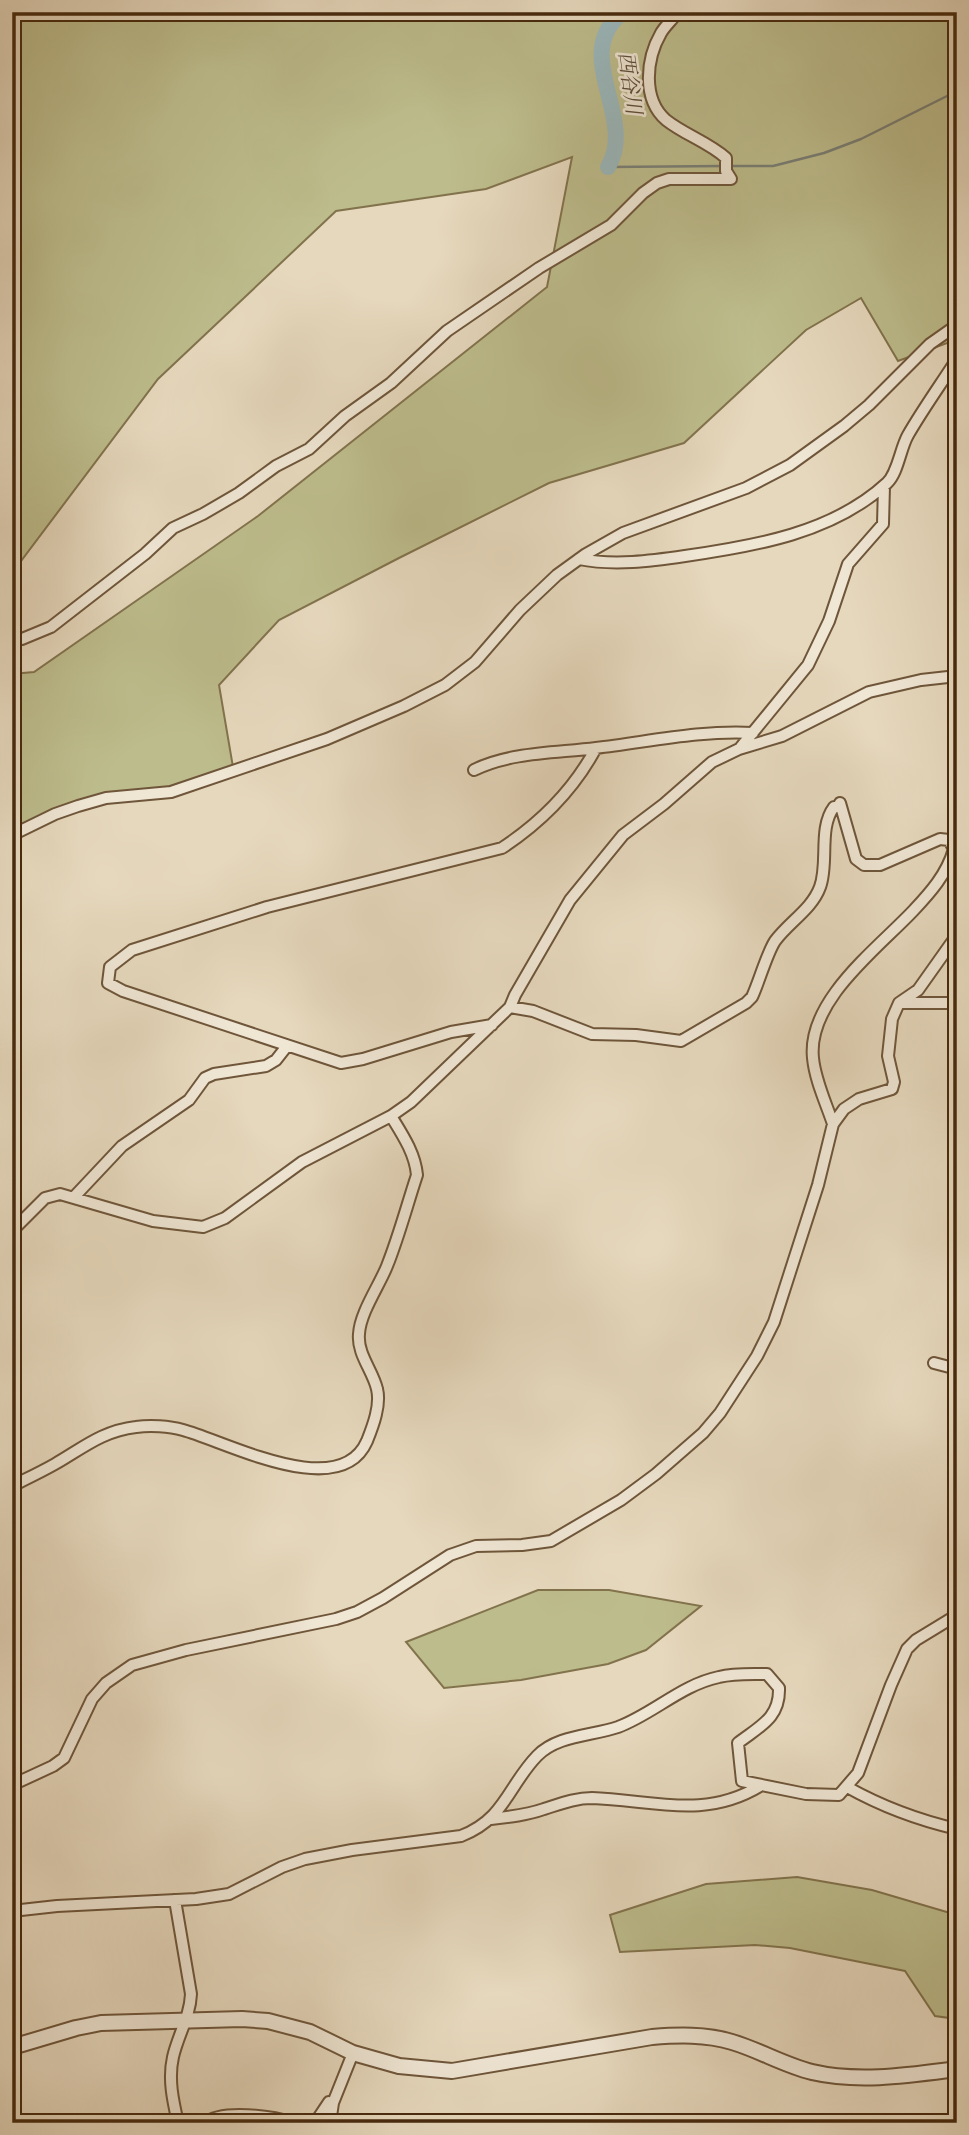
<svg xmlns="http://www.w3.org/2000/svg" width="969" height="2135" viewBox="0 0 969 2135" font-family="Alegreya,'Noto Serif JP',serif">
  <rect width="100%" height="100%" fill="#e6d8bd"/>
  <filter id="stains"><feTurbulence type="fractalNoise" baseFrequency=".00286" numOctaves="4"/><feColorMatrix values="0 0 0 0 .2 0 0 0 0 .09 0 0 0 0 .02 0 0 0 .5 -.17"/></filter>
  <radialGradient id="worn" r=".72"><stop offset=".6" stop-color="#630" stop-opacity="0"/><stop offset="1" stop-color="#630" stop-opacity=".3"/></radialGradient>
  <path fill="#bdbc8c" stroke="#82734d" stroke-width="2" d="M12 12H957V337L953 341 898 361 861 298 806 330 684 443 549 483 399 558 279 620 219 685 234 773 113 799 12 828V674L34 672 258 516 547 287 572 157 486 189 336 211 158 379 12 573Z
    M538 1590H609L701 1606 646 1650 608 1664 521 1680 444 1688 406 1642Z
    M797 1877 872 1890 957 1915V2019L935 2016 905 1971 790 1948 755 1945 620 1952 610 1915 706 1884Z"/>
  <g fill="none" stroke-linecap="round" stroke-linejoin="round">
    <path stroke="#797f76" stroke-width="2.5" d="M731 166H773L824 153 861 139 957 91
      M608 167 724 166"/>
    <path stroke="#9ab7bb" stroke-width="16" d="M608 167C638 118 569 54 623 12"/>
    <g stroke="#6f563a" stroke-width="14">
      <path id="minor" d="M579 559C614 566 651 561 685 556 755 546 833 533 887 483 898 473 900 449 908 435 923 409 941 384 957 359
        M12 638 22 639 51 627 145 554 173 528 203 514 239 493 276 466 309 449 345 416 391 383 447 331 539 268 611 225 643 193 657 183 669 179H731L726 171V158C708 142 685 135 666 120 642 99 646 59 661 33 665 26 673 19 678 12
        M741 747 808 665 829 621 848 564 883 524 884 486
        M474 770C510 752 557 753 596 748 648 742 700 730 753 733
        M12 835 55 814 78 806 106 798 171 792 327 739 404 706 445 685 475 662 520 610 557 575 586 554 623 533 746 488 790 465 844 426 869 405 930 344 957 325
        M899 1003H957
        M510 1007 533 1011 592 1034 636 1035 681 1041 746 1003 752 997C759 982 767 953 775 941 789 922 812 909 820 887 829 863 818 828 834 807H838L840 803 856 859 864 865H880L940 839 949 840 954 849C947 874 930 893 913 911 877 949 807 1001 813 1058 815 1080 826 1103 833 1124
        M492 1025 451 1032 363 1059 341 1063 123 991 108 983 110 967 132 950 267 907 502 848C540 823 574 789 596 748
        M74 1197 122 1146 189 1100 205 1078 214 1074 266 1066 276 1060 287 1046
        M12 1231 45 1198 60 1194 153 1221 203 1227 225 1218 302 1162 391 1116 411 1102 510 1007 515 995 570 900 623 835 664 804 712 762 739 749 782 736 869 692 921 680 957 676
        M934 1363 957 1369
        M12 1486C26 1479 41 1472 55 1464 83 1448 102 1431 136 1427 150 1425 169 1426 183 1430 227 1442 340 1503 367 1441 373 1426 381 1405 377 1389 373 1371 357 1354 359 1334 360 1313 379 1286 387 1266 399 1236 407 1205 417 1175 415 1153 402 1134 391 1116
        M12 1785 53 1766 64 1758 92 1699 106 1683 132 1665 186 1650 336 1619 357 1612 383 1598 450 1555 476 1546 522 1545 551 1541 621 1500 656 1474 703 1433 720 1413 757 1356 774 1322 818 1185 833 1124 844 1109 859 1099 892 1089 894 1082 888 1056 892 1019 899 1003 918 990 957 935
        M847 1787C881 1806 918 1820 957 1829
        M491 1819C509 1817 527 1815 544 1809 560 1804 575 1798 592 1798 652 1800 704 1820 760 1786
        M175 1900 191 1994C190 2017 178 2035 173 2057 168 2079 173 2101 178 2123
        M12 1911 57 1906 196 1899 229 1894 282 1867 305 1859 352 1850 461 1836C505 1819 508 1786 537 1756 557 1735 592 1736 618 1727 653 1714 681 1685 719 1677 734 1673 751 1674 767 1674L779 1688C780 1718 760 1726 738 1743L742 1781 806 1794 839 1795 858 1773 891 1685 907 1649 916 1640 957 1615
        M205 2123C222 2109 273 2116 293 2123
        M315 2123 329 2102 333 2103 353 2053
        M330 2123 333 2103"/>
    </g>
    <g stroke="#6f563a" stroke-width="18">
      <path id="tertiary" d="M12 2047 76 2028 101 2023 242 2019 268 2021 310 2032 353 2053 399 2066 452 2071 652 2037C678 2035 706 2034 732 2042 759 2050 784 2065 812 2072 859 2083 910 2075 957 2069"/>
    </g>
    <use href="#minor" stroke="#efe6d4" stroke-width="10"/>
    <use href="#tertiary" stroke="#efe6d4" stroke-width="14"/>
  </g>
  <g text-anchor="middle" stroke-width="5" stroke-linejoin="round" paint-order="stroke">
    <g font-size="21" font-style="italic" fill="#5c4d39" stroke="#efe6d4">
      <text transform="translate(630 83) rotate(82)" y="7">西谷川</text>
    </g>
  </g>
  <rect width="969" height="2135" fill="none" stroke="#e6d8bd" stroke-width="42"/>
  <rect x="14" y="14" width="941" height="2107" fill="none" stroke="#472a0e" stroke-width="3.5"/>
  <rect x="21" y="21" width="927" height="2093" fill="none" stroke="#472a0e" stroke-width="2"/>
  <rect width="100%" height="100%" filter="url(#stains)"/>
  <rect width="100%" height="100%" fill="url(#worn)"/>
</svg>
